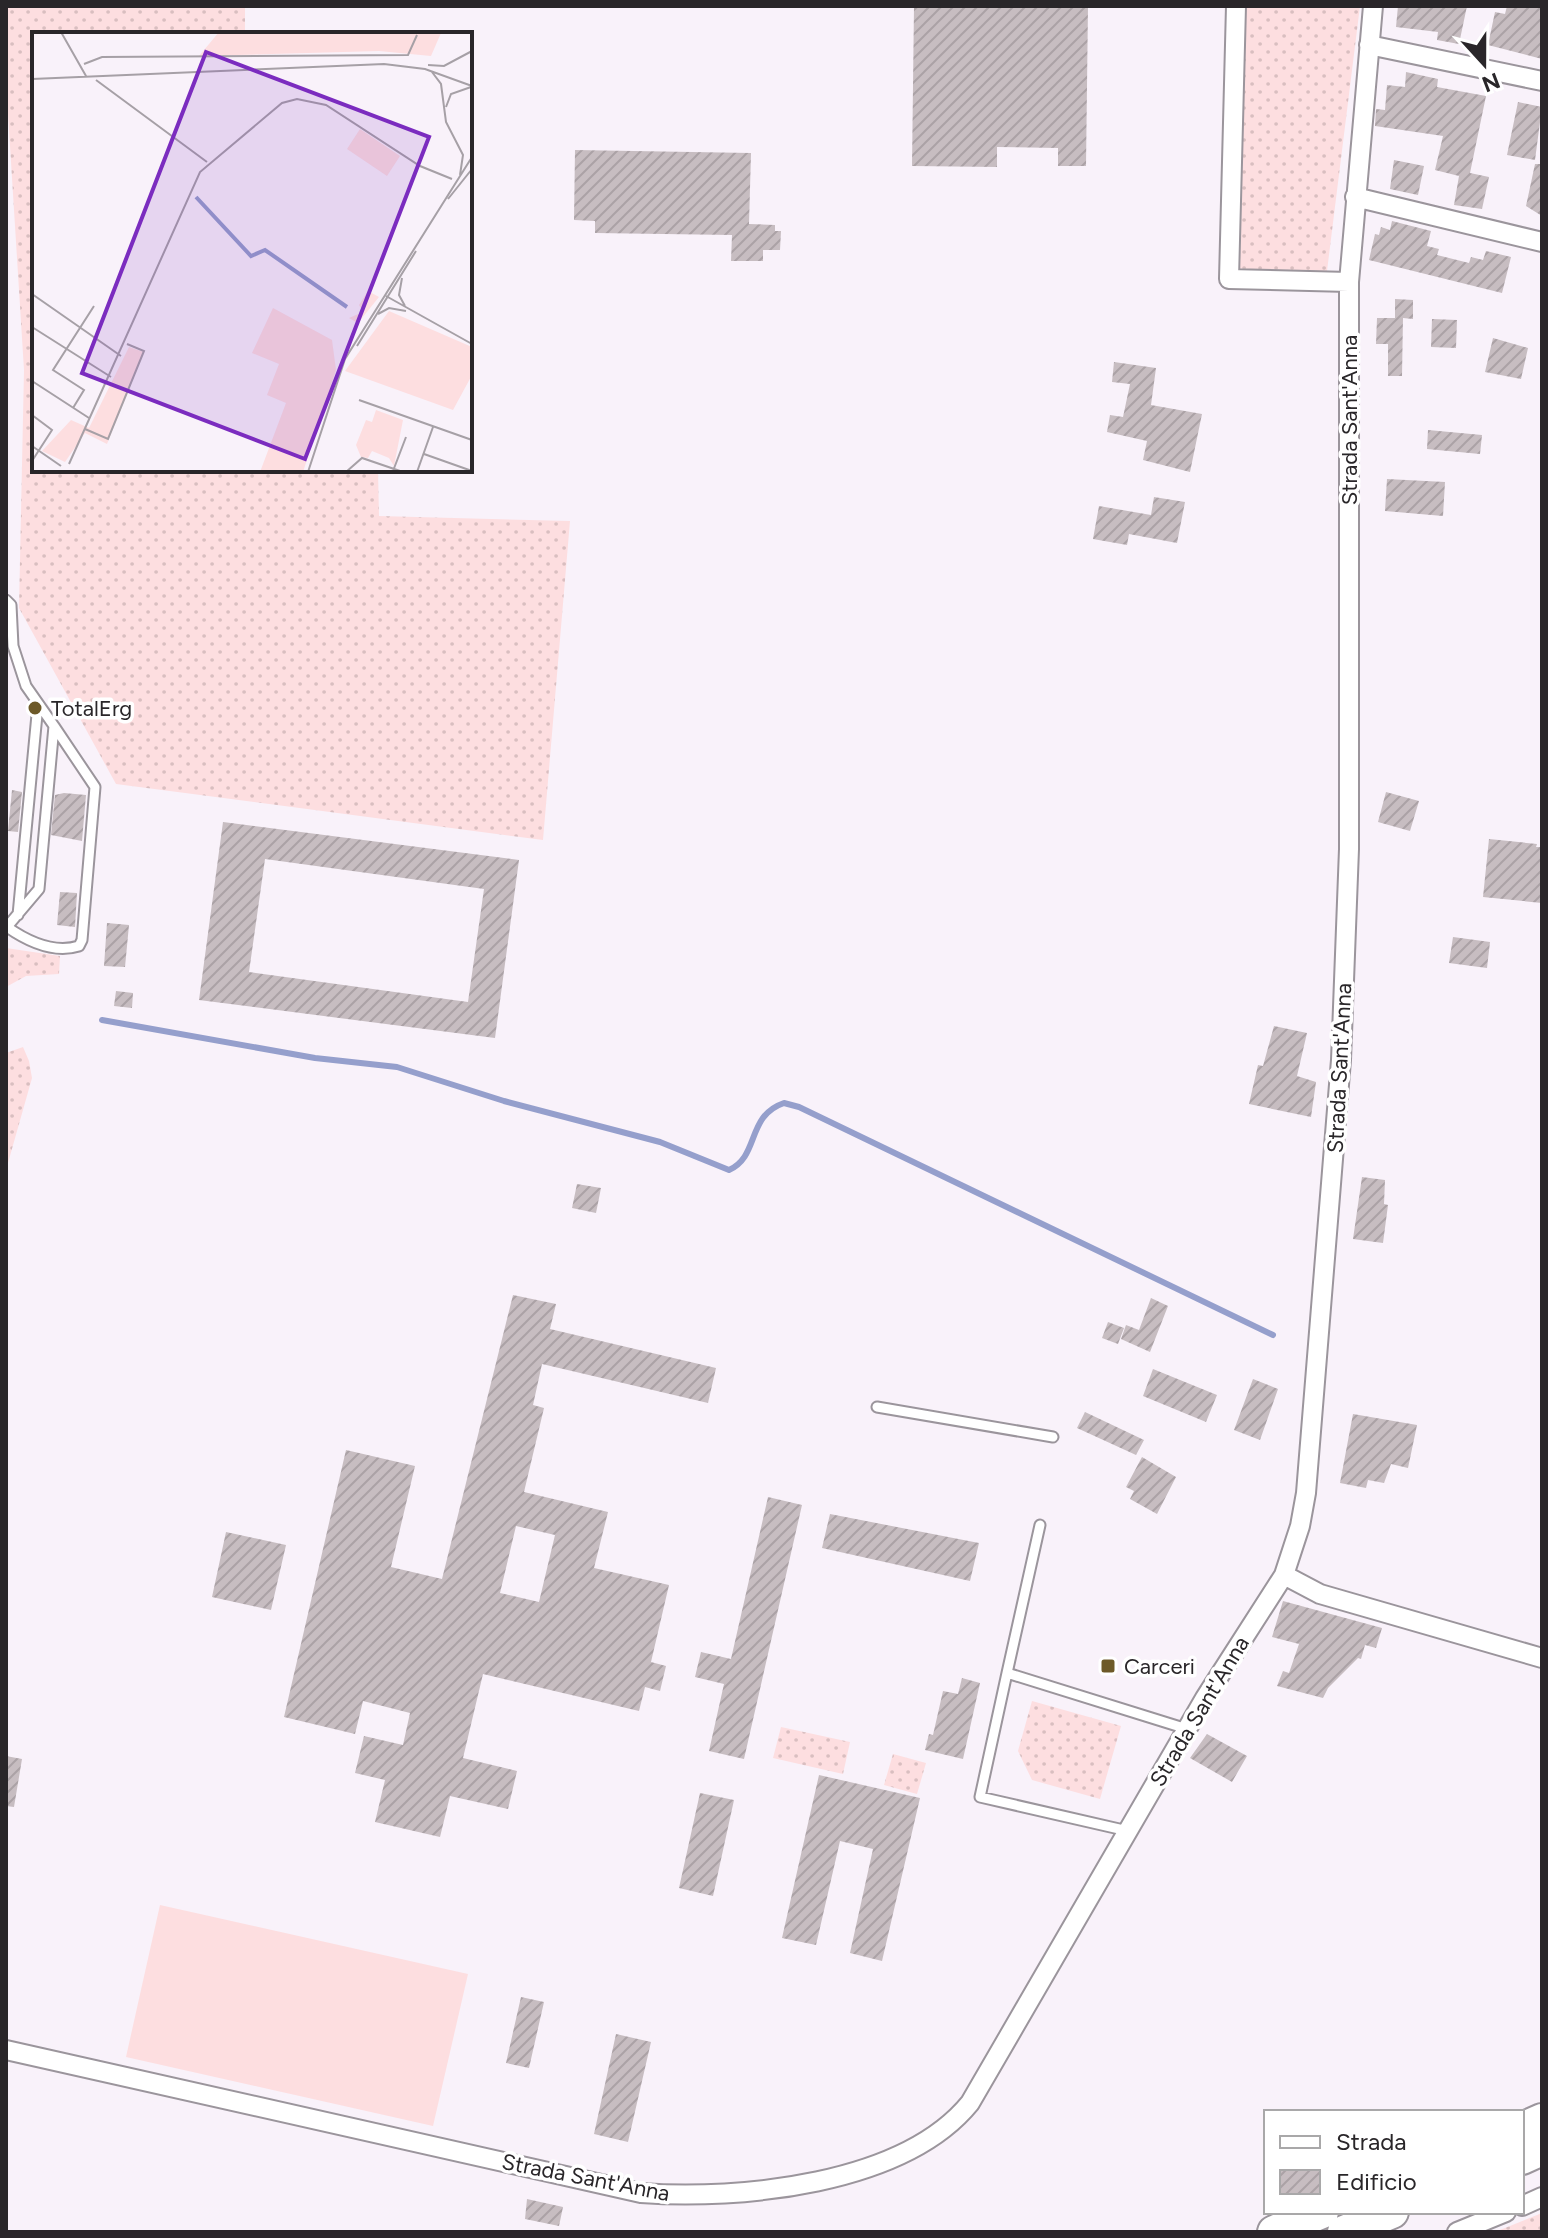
<svg xmlns="http://www.w3.org/2000/svg" width="1548" height="2238" viewBox="0 0 1548 2238" font-family="Figtree,sans-serif">
  <defs>
    <pattern id="grass-dots" width="8" height="8" patternUnits="userSpaceOnUse" patternTransform="scale(2)"><rect width="8" height="8" fill="#fddee0"/><path d="M2 2h.1M6 6h.1" fill="none" stroke="#d9bec0" stroke-width="1.8" stroke-linecap="round"/></pattern>
    <pattern id="building-hatch" width="6" height="6" patternUnits="userSpaceOnUse" patternTransform="scale(2)"><rect width="6" height="6" fill="#c7bdc1"/><path d="M-1 1l2-2M0 6l6-6M5 7l2-2" fill="none" stroke="#aba2a6"/></pattern>
  </defs>
  <rect width="100%" height="100%" fill="#f9f2fa"/>
  <path fill="url(#grass-dots)" d="M6 6H245V34H34V470H378L379 516 570 521 543 840 116 784 19 608 24 370 6 82Z
    M1230 6H1360L1327 271 1223 272Z
    M6 948 60 956 59 974 26 976 6 987Z
    M23 1047 29 1061 32 1078 6 1170V1053Z
    M1032 1701 1121 1726 1100 1799 1032 1780 1018 1751Z
    M781 1727 850 1742 843 1774 773 1758Z
    M893 1754 926 1763 917 1794 884 1785Z
    M1542 2213V2232H1495Z"/>
  <path fill="#fddee0" d="M160 1905 468 1974 433 2126 126 2057Z"/>
  <g fill="none" stroke-linecap="round" stroke-linejoin="round">
    <path stroke="#959fcc" stroke-width="6" d="M102 1020 315 1058 397 1067 504 1101 660 1142 729 1170C760 1156 746 1116 784 1103L799 1107 1273 1335"/>
  </g>
  <path fill="url(#building-hatch)" fill-rule="evenodd" d="M914 6H1088L1086 166H1058V148L997 147V167L912 166Z
    M1398 6H1467L1459 44 1437 40 1438 32 1396 27Z
    M1507 6H1542V59L1488 45 1495 12 1505 14Z
    M1406 72 1438 79 1437 87 1486 96 1470 173 1489 177 1482 209 1454 205 1459 176 1435 170 1443 136 1375 126 1376 109 1385 110 1387 85 1405 87Z
    M1518 102 1542 107 1535 160 1507 155Z
    M575 150 751 153 749 224 775 225V231H781L780 250H763V261H731L732 235 595 233V221L574 220Z
    M1394 160 1424 166 1418 195 1390 189Z
    M1535 164H1542V216L1526 206Z
    M1392 221 1431 231 1427 246 1439 249 1437 255 1469 263 1471 257 1483 260 1486 251 1511 257 1502 293 1369 260 1375 234 1379 235 1381 227 1390 230Z
    M1395 299 1413 300V319L1403 318 1402 376H1388V344H1376L1377 318H1395Z
    M1432 319 1457 320 1456 348 1431 347Z
    M1493 338 1528 348 1521 379 1485 372Z
    M1114 362 1156 368 1151 405 1202 414 1190 472 1143 460 1147 441 1107 432 1110 415 1123 417 1130 384 1112 382Z
    M1428 430 1482 435 1480 454 1427 449Z
    M1387 479 1445 482 1443 516 1385 511Z
    M1154 497 1185 502 1177 543 1129 534 1127 545 1093 539 1099 506 1151 515Z
    M12 790 22 792 18 832 8 831Z
    M1386 792 1419 801 1410 831 1378 822Z
    M64 793 86 795 82 841 51 835 55 795Z
    M223 822 519 860 495 1038 199 1000ZM265 859 484 889 468 1002 249 972Z
    M1489 839 1537 844 1536 847H1542V903L1483 897Z
    M60 892 77 893 75 927 57 925Z
    M107 923 129 925 125 967 104 966Z
    M1453 937 1490 942 1487 968 1449 963Z
    M116 991 133 993 132 1008 114 1006Z
    M1274 1026 1307 1033 1297 1076 1316 1082 1311 1117 1249 1104 1258 1065 1263 1066Z
    M1362 1177 1385 1180 1384 1204 1388 1205 1383 1243 1353 1239Z
    M577 1184 601 1188 596 1213 572 1208Z
    M513 1295 556 1304 550 1329 716 1368 708 1403 542 1364 533 1405 544 1408 524 1492 608 1512 594 1568 669 1585 651 1662 666 1666 660 1691 645 1687 639 1711 483 1674 463 1758 517 1771 508 1809 450 1796 440 1837 375 1822 385 1780 355 1773 364 1736 403 1745 410 1713 363 1701 355 1734 284 1717 346 1450 415 1466 391 1567 442 1579ZM516 1526 555 1535 539 1602 500 1593Z
    M1151 1298 1168 1306 1150 1352 1121 1339 1126 1325 1139 1330Z
    M1108 1322 1124 1328 1118 1344 1102 1338Z
    M1153 1369 1217 1395 1206 1422 1143 1396Z
    M1253 1379 1278 1389 1260 1440 1234 1430Z
    M1085 1412 1144 1440 1136 1455 1077 1428Z
    M1353 1414 1417 1425 1408 1468 1391 1464 1384 1483 1368 1480 1366 1488 1340 1483Z
    M1142 1457 1176 1477 1157 1514 1130 1499 1134 1491 1126 1487Z
    M768 1497 802 1505 744 1759 709 1751 724 1684 695 1677 701 1652 731 1659Z
    M830 1514 979 1543 970 1581 822 1548Z
    M226 1532 286 1545 271 1610 212 1597Z
    M1283 1601 1382 1628 1376 1648 1365 1645 1361 1659 1358 1658 1328 1688 1323 1698 1277 1686 1283 1671 1289 1673 1299 1644 1272 1637Z
    M962 1678 980 1683 963 1759 925 1750 929 1734 933 1735 943 1691 958 1694Z
    M1207 1734 1247 1756 1232 1782 1190 1758Z
    M6 1756 22 1759 14 1807 6 1806Z
    M819 1775 920 1798 882 1961 850 1953 873 1849 840 1841 816 1945 782 1938Z
    M700 1793 734 1800 713 1896 679 1888Z
    M521 1997 544 2002 529 2068 506 2063Z
    M616 2034 651 2042 628 2142 594 2134Z
    M527 2199 563 2207 559 2226 525 2219Z"/>
  <g fill="none" stroke-linecap="round" stroke-linejoin="round">
    <g stroke="#9b959c" stroke-width="13">
      <path id="service" d="M6 600 11 605 13 646 26 686 54 726 39 889 6 928
        M18 915 38 704
        M7 927C27 941 53 954 79 946L82 940 95 787 54 726
        M877 1407 1053 1437
        M1007 1673 1040 1525
        M1128 1831 980 1797 1007 1673 1187 1729"/>
    </g>
    <g stroke="#9b959c" stroke-width="22">
      <path id="minor" d="M1236 6 1229 279 1349 282
        M1369 45 1542 81
        M1355 197 1542 242
        M1284 1575 1320 1594 1542 1658
        M6 2050 641 2193C740 2200 903 2185 970 2103L1205 1698 1284 1575 1300 1526 1306 1493 1341 1060 1349 849V282L1373 6
        M1522 2206 1542 2197
        M1457 2232 1506 2212"/>
    </g>
    <g stroke="#9b959c" stroke-width="36">
      <path id="trunk" d="M1522 2129 1542 2120
        M1522 2158 1542 2149
        M1274 2232 1322 2212
        M1344 2232 1392 2212"/>
    </g>
    <use href="#service" stroke="#fff" stroke-width="9"/>
    <use href="#minor" stroke="#fff" stroke-width="18"/>
    <use href="#trunk" stroke="#fff" stroke-width="32"/>
  </g>
  <g fill="#6d5928" stroke="#fff" stroke-width="3">
    <circle cx="35" cy="708" r="8"/>
    <rect x="1100" y="1658" width="16" height="16" rx="4"/>
  </g>
  <g text-anchor="middle" stroke-width="7" stroke-linejoin="round" paint-order="stroke">
    <g font-size="22" fill="#292629" stroke="#fff">
      <text transform="translate(1349 420) rotate(-90)" y="8">Strada Sant'Anna</text>
      <text transform="translate(1339 1068) rotate(-87)" y="8">Strada Sant'Anna</text>
      <text transform="translate(1199 1711) rotate(-59)" y="8">Strada Sant'Anna</text>
      <text transform="translate(586 2177) rotate(11)" y="8">Strada Sant'Anna</text>
    </g>
    <g font-size="22" fill="#292629" stroke="#fff" text-anchor="start">
      <text x="51" y="716">TotalErg</text>
      <text x="1124" y="1674">Carceri</text>
    </g>
  </g>
  <g transform="translate(32 32)">
    <rect width="440" height="440" fill="#f9f2fa"/>
    <path d="M187 0H408L409 1 399 24 347 19 167 24ZM336 259 347 265 326 291 317 286 331 280 327 273ZM241 276 300 308 304 338 271 440H228L254 371 235 363 247 332 220 321ZM97 315 112 320 75 412 53 401 33 430 10 419 39 388 57 396ZM344 378 371 388 362 434 357 426 340 419 336 426 329 425 324 413 334 388 340 390Z" fill="#fddee0"/>
    <path d="M328 97 368 124 355 144 315 117ZM357 279 440 315V343L421 378 313 339Z" fill="#fddee0"/>
    <path fill="none" stroke="#959fcc" stroke-width="4" d="M164 165 219 224 233 218 315 275"/>
    <path fill="none" stroke="#a6a0a6" stroke-width="2" d="M29 0 54 44M52 32 70 25 376 23 385 3M396 33 412 34 440 19M400 40 409 52 414 90 431 123 428 143M0 47 352 32 393 37 440 54M64 48 175 130M414 75 419 62 439 55M416 167 440 137M370 246 367 263 373 274M0 262 89 324M354 264 440 312M346 282 357 276 374 279M0 295 79 345M325 314 384 219M0 349 57 386M327 368 440 408M41 376 52 358 21 338 62 274M0 383 20 398 0 429M53 397 76 407 112 319 95 312M0 414 29 434M392 422 440 439M37 432 168 140 250 71 265 67 294 73 388 134 420 147M361 439 374 405M276 440 313 327 440 125M314 440 330 426 371 440M385 440 401 395"/>
    <path fill="#7b2cbf" fill-opacity="0.15" stroke="#7b2cbf" stroke-width="4" d="M174 20 397 105 273 427 50 341Z"/>
    <rect width="440" height="440" fill="none" stroke="#292629" stroke-width="4"/>
  </g>
  <rect width="1548" height="2238" fill="none" stroke="#292629" stroke-width="16"/>
  <rect x="1264" y="2110" width="260" height="104" fill="#ffffff" stroke="#a9a8a9" stroke-width="2"/>
  <rect x="1280" y="2136" width="40" height="12" fill="#ffffff" stroke="#a9a8a9" stroke-width="2"/>
  <text x="1336" y="2150" font-size="24" fill="#292629">Strada</text>
  <rect x="1280" y="2170" width="40" height="24" fill="url(#building-hatch)" stroke="#a9a8a9" stroke-width="2"/>
  <text x="1336" y="2190" font-size="24" fill="#292629">Edificio</text>
  <g transform="translate(1484 64) rotate(159)" stroke="#ffffff" stroke-width="6" paint-order="stroke">
  <path d="M0-6L14 30L0 20L-14 30Z" fill="#292629"/>
  <text y="-12" font-size="22" font-weight="bold" text-anchor="middle" fill="#292629">N</text>
  </g>
</svg>
